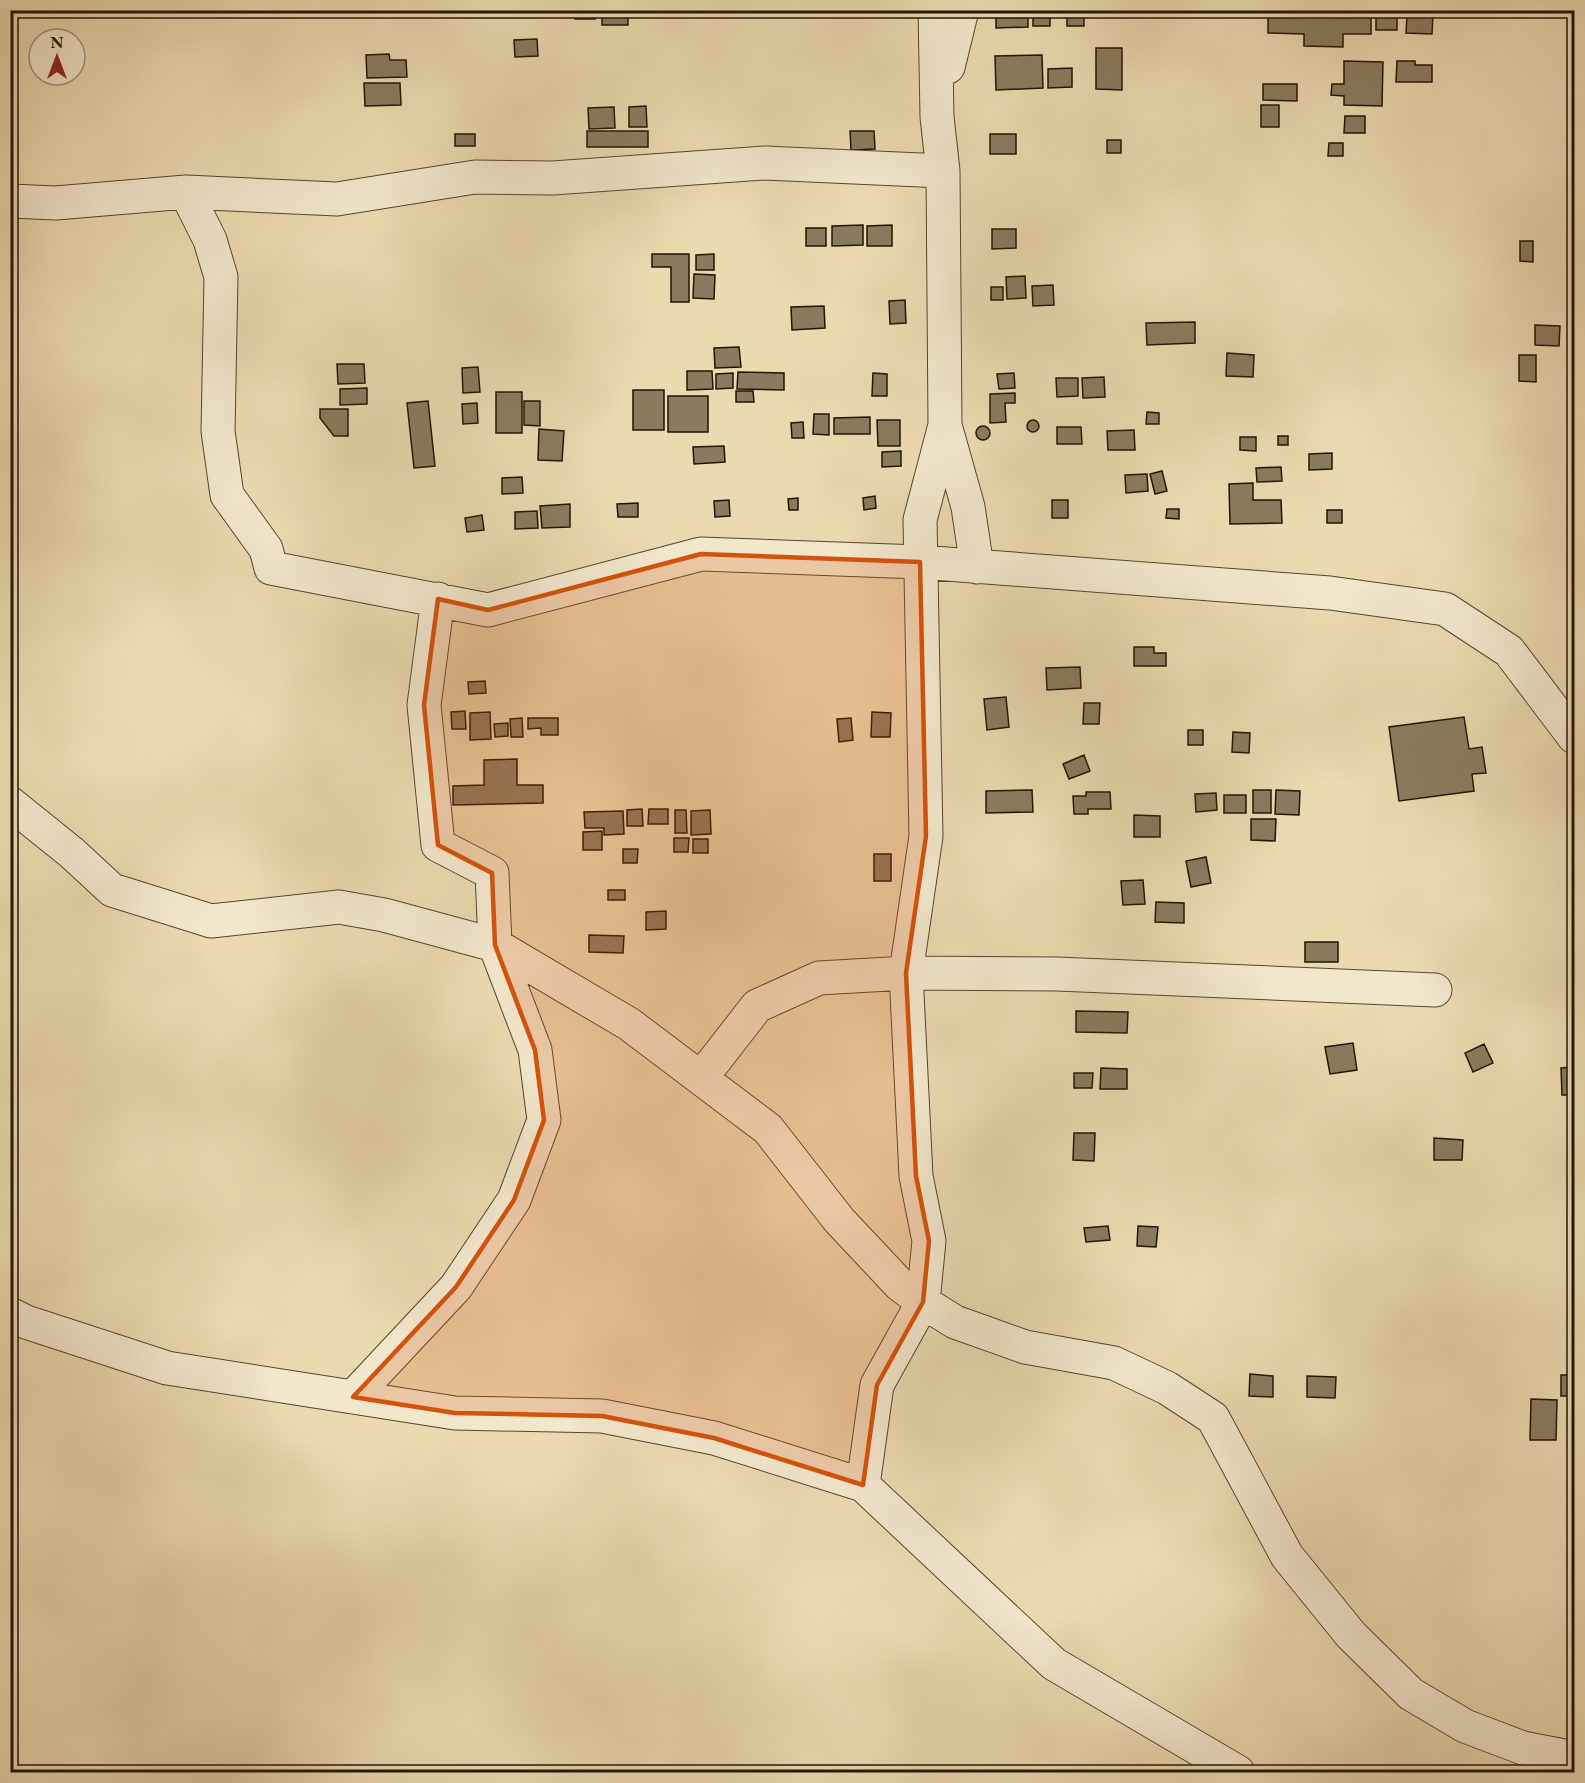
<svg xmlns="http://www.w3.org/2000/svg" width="1585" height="1783" viewBox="0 0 1585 1783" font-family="'EB Garamond',serif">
  <rect width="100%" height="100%" fill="#ebd9af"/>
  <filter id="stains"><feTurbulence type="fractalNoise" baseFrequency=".00333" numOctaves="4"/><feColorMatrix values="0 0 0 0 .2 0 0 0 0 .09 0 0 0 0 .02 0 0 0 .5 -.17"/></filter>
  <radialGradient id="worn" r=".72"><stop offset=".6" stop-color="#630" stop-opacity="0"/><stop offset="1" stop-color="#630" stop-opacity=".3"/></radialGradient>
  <path fill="#8a7b5e" stroke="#211507" stroke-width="1.5" d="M457 10H471L470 15H457Z
    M575 10H595V19H575Z
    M602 10H628V25H602Z
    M996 10H1028V27L996 28Z
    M1033 10H1050V26H1033Z
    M1067 10H1084V26H1067Z
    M1268 13 1371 15V34H1343V47L1304 46V34L1268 33Z
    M1376 14H1397V30H1376Z
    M1407 15H1433L1432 34 1406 33Z
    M537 39 538 56 515 57 514 40Z
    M1096 48H1122V90L1096 89Z
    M389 54 390 60H406L407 77 367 78 366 55Z
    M1042 55 1043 88 996 90 995 56Z
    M1344 61 1383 62 1382 106 1344 105V96L1331 95 1332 84H1344Z
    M1397 61H1415V65H1432V82H1396Z
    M1072 68V87L1048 88V69Z
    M364 83H400L401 105 365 106Z
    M1263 84H1297V101L1263 100Z
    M1261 105H1279V127H1261Z
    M646 106 647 127H629V107Z
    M614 107 615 128 589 129 588 108Z
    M1345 116H1365V133H1344Z
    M587 131H648V147H587Z
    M850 131H874L875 149 851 150Z
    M455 134H475V146H455Z
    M990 134H1016V154H990Z
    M1107 140H1121V153H1107Z
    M1329 143H1343V156H1328Z
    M863 225V245L832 246V226Z
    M892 225V246H867V226Z
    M806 228H826V246H806Z
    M992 229H1016V248L992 249Z
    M1520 241H1533V262L1520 261Z
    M652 254H689V302H671V267H652Z
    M714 254V270H696V255Z
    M694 274 715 275 714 299 693 298Z
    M1025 276 1026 298 1007 299 1006 277Z
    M1053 285 1054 305 1033 306 1032 286Z
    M991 287H1003V300H991Z
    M905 300 906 323 890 324 889 301Z
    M824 306 825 328 792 330 791 307Z
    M1195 322V343L1147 345 1146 323Z
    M1535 325 1560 326 1559 346 1535 345Z
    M739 347 741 367 715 368 714 348Z
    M1227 353 1254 355 1253 377 1226 376Z
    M1519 355H1536V382L1519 381Z
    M337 364H364L365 383 338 384Z
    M478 367 480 392 463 393 462 368Z
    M687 371H712L713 389 687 390Z
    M738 372 784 373V390L737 389Z
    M733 373V388L716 389V374Z
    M873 373 887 374V396H872Z
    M1014 373 1015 388 999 389 997 374Z
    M1104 377 1105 397 1083 398 1082 378Z
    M1056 378H1078V396L1057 397Z
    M367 388V404L340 405V389Z
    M633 390H664V430H633Z
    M736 391H753L754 402H736Z
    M496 392H522V433H496Z
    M1015 393V403H1005L1006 422 990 423V394Z
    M668 396H708V432H668Z
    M428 401 435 466 414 468 407 403Z
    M524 401H540V426L524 425Z
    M477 403 478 423 463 424 462 404Z
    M320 409H348V436H334L320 418Z
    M1147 412 1159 413V424H1146Z
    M814 414H829V435L813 434Z
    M870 417V434H834V418Z
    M1027 426a6 6 0 1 1 12 0a6 6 0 1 1-12 0Z
    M877 420H900V446H878Z
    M803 422 804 438H792L791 423Z
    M976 433a7 7 0 1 1 14 0a7 7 0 1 1-14 0Z
    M1057 427H1081L1082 444H1057Z
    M539 429 564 431 562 461 538 460Z
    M1134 430 1135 450H1108L1107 431Z
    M1278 436H1288V445H1278Z
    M1240 437H1256V451L1240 450Z
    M724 446 725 462 694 464 693 447Z
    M901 451V466L882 467V452Z
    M1332 453V469L1309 470V454Z
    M1281 467 1282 481 1257 482 1256 468Z
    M1162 471 1167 491 1155 494 1150 474Z
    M1147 474 1148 491 1126 493 1125 475Z
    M522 477 523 493 502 494V478Z
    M1253 483V500H1281L1282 523 1230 524 1229 484Z
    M875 496 876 508 864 510 863 498Z
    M798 498V510H789L788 499Z
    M729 500 730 516 715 517 714 501Z
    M1052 500H1068V518H1052Z
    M638 503V517H618L617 504Z
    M570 504V527L542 528 540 506Z
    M1167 509H1179V519L1166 518Z
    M1327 510H1342V523H1327Z
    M537 511 538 528 515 529V512Z
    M482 515 484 530 467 532 465 518Z
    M1134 647H1154V653H1166V666H1134Z
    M1080 667 1081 688 1047 690 1046 668Z
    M485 681 486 693 469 694 468 682Z
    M1006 697 1009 727 987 730 984 699Z
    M1084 703H1100L1099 724H1083Z
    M465 711 466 729H452L451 712Z
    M490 712 491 739 470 740V713Z
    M872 712 891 713 890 737H871Z
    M1464 717 1469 749 1482 747 1486 773 1472 774 1474 791 1399 801 1389 727Z
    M522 718 523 737H511L510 719Z
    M528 718H558V735H541V728L528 729Z
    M851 718 853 740 839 742 837 719Z
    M508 723V736L495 737 494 724Z
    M1188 730H1203V745H1188Z
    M1233 732 1250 733 1249 753 1232 752Z
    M1084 755 1090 771 1069 779 1063 764Z
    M517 759V785H543V803L453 805V786L484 785V760Z
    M1032 790 1033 812 986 813V791Z
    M1253 790H1271V813H1253Z
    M1276 790 1300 791 1299 815 1275 814Z
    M1086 792H1110L1111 809H1088V814H1074L1073 796H1086Z
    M1216 793 1217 810 1196 812 1195 794Z
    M1224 795H1246V813H1224Z
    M642 809 643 826H627V810Z
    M649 809H668V824H648Z
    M675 810H686L687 833H675Z
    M710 810 711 834 691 835V811Z
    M623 811 624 834 604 835V828H585L584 812Z
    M1134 815 1160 816V837H1134Z
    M1251 819H1276L1275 841 1251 840Z
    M602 831V850H583V832Z
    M674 838H689L688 852H674Z
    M693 839H708V853H693Z
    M623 849H638L637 863H623Z
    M874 854H891V881H874Z
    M1206 857 1211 883 1191 887 1186 861Z
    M1143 880 1145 904 1123 905 1121 881Z
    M608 890H625V900H608Z
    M1156 902 1184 903V923L1155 922Z
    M666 911V929L646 930V912Z
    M589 935 624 936 623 953 589 952Z
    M1305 942H1338V962H1305Z
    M1076 1011 1128 1012 1127 1033 1076 1032Z
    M1353 1043 1357 1070 1330 1074 1325 1047Z
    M1484 1044 1493 1063 1473 1072 1465 1053Z
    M1574 1067V1095H1562L1561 1068Z
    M1101 1068 1127 1069V1089H1100Z
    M1074 1073H1093L1092 1088H1074Z
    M1571 1104H1574V1124H1572Z
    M1074 1133H1095L1094 1161 1073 1160Z
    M1434 1138 1463 1140 1462 1160H1434Z
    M1108 1226 1110 1240 1086 1242 1084 1228Z
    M1138 1226 1158 1227 1156 1247 1137 1246Z
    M1250 1374 1273 1376V1397L1249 1396Z
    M1561 1375H1574V1396H1561Z
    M1307 1376 1336 1377 1335 1398 1307 1397Z
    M1531 1399 1557 1400 1556 1440H1530Z"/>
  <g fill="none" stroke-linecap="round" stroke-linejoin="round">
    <g stroke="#544631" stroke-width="35">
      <path id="minor" d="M935 10 937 117 943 171 945 425 968 507 977 567
        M948 67 962 10
        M186 192 210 240 221 277 218 431 227 495 266 549 271 568 488 610 701 554 920 562 1330 593 1445 609 1509 651 1574 737
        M10 201 56 203 186 192 337 199 475 177 553 178 765 163 943 171
        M10 803 72 853 112 890 211 921 339 907 384 915 495 945 629 1024 768 1129 839 1220 900 1285 923 1302 955 1322 1025 1347 1114 1363 1167 1388 1213 1418 1287 1556 1351 1635 1411 1694 1465 1726 1523 1748 1574 1758
        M701 1078 757 1006 819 978 906 973 1057 974 1435 990
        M10 1314 26 1322 167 1368 455 1413 602 1416 714 1438 863 1485 1054 1664 1238 1772
        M353 1397 456 1287 514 1200 544 1120 535 1050 495 945 492 873 438 845 424 705 438 599
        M863 1485 877 1385 923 1302 929 1241 916 1176 906 973 926 836 920 520 945 425"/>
    </g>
    <use href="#minor" stroke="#f2e6cb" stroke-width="33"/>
  </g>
  <path fill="#d4520c" fill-opacity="0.2" stroke="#d4520c" stroke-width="4.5" stroke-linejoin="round" d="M701 554 920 562 926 836 906 973 916 1176 929 1241 923 1302 877 1385 863 1485 714 1438 602 1416 455 1413 353 1397 456 1287 514 1200 544 1120 535 1050 495 945 492 873 438 845 424 705 438 599 488 610Z"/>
  <rect width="1585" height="1783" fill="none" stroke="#ebd9af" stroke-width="36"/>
  <rect x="12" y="12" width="1561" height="1759" fill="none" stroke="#211507" stroke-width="3"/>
  <rect x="18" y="18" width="1549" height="1747" fill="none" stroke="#211507" stroke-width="1.5"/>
  <g transform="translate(57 57)"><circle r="28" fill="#f2e6cb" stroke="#9e927d" stroke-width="1.5"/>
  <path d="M0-4.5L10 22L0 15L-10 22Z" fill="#8f2418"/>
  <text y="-9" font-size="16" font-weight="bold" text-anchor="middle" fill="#211507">N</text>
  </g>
  <rect width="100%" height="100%" filter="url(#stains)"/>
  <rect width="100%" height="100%" fill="url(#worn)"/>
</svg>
